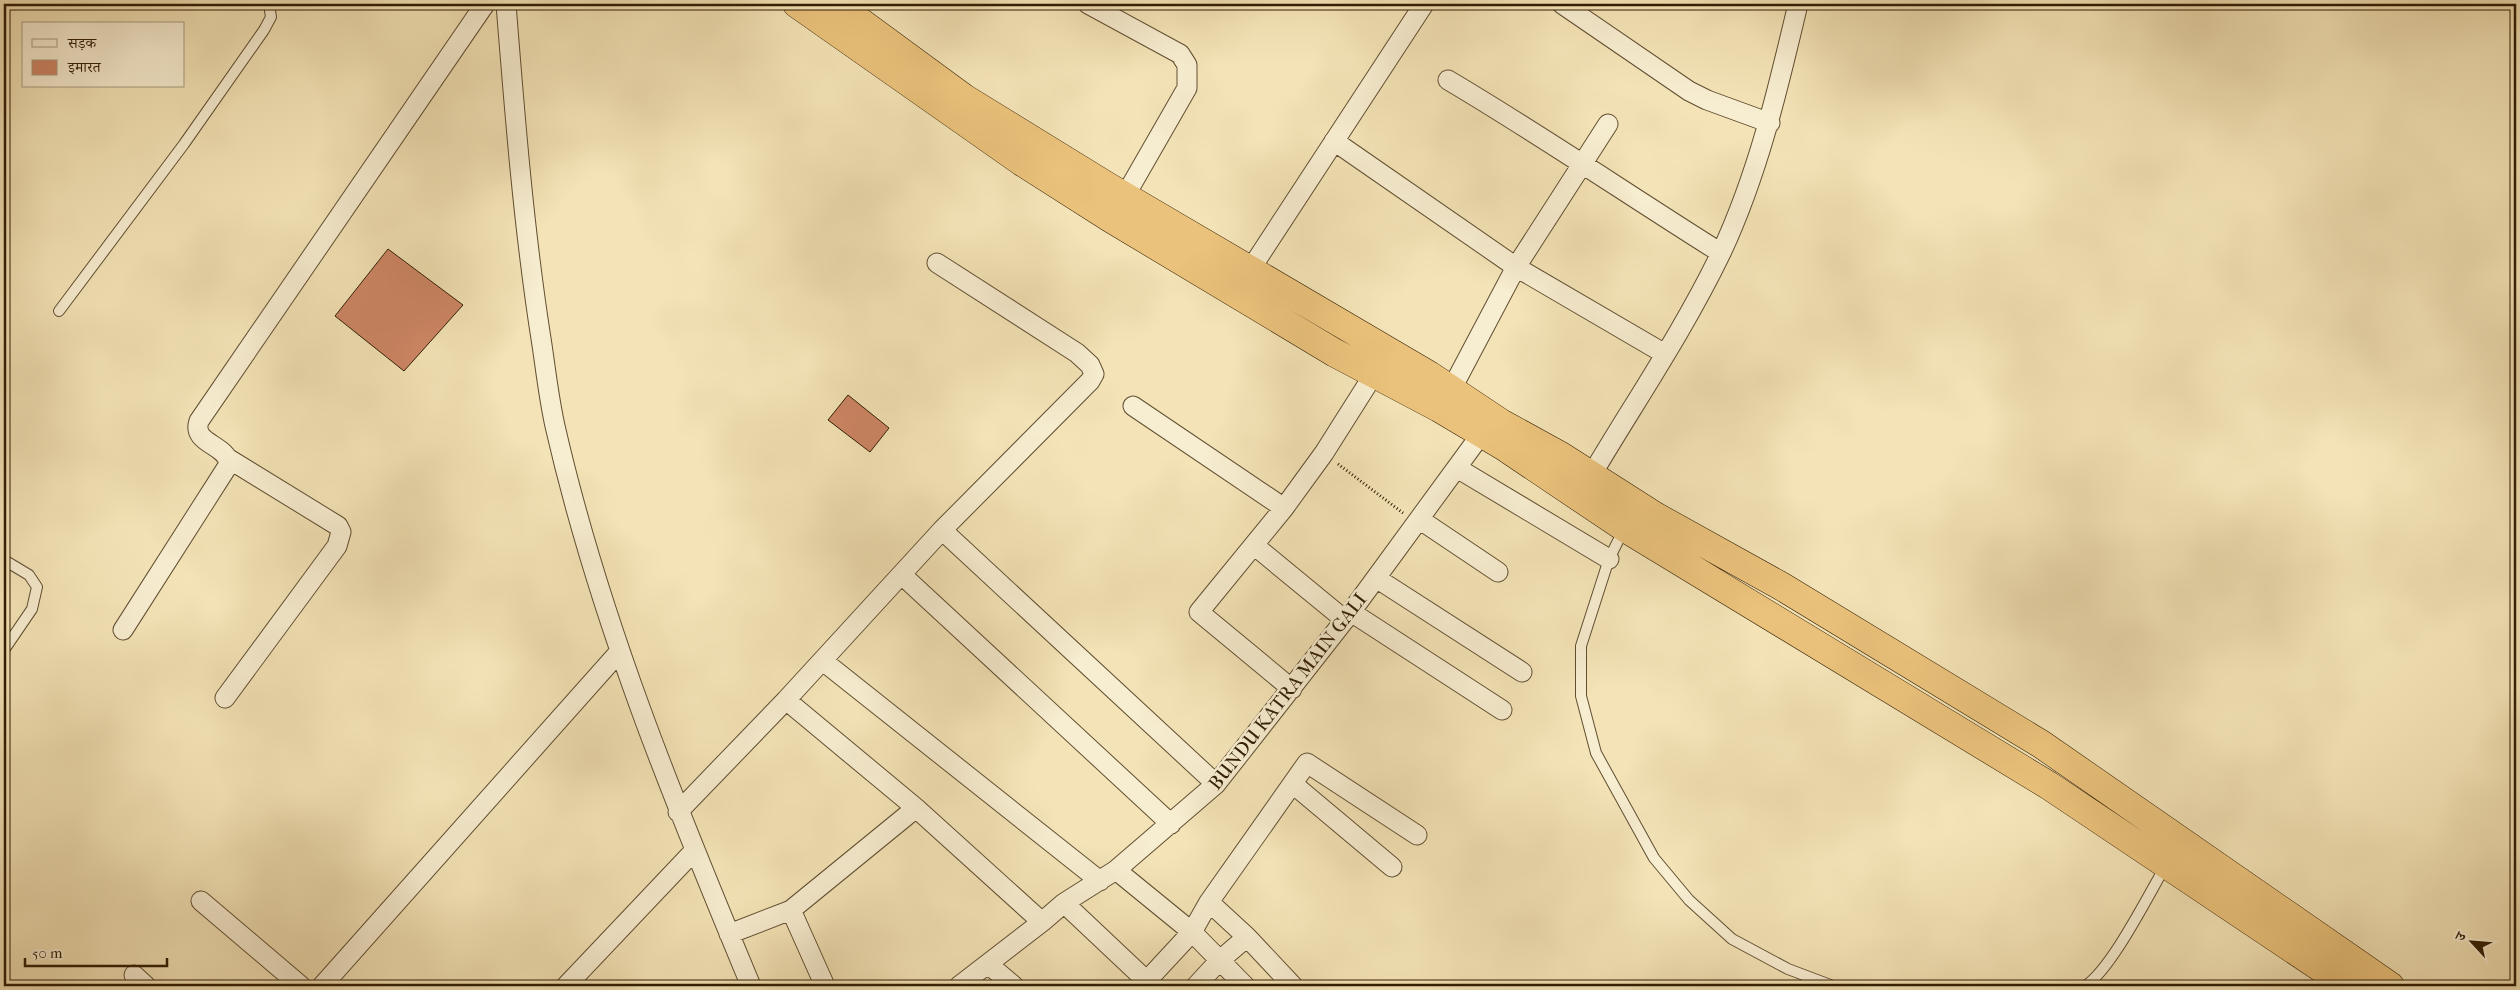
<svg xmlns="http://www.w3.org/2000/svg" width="2520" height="990" viewBox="0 0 2520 990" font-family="'IM FELL French Canon','Noto Serif Devanagari',serif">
  <rect width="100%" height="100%" fill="#f3e3b6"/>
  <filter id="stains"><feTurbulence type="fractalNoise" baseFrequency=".004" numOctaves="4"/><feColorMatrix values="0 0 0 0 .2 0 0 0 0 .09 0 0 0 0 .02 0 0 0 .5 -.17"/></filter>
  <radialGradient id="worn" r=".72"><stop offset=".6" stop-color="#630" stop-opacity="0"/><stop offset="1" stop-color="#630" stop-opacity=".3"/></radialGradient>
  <path fill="#ce8665" stroke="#301d05" d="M388 249 463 305 404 371 335 316Z
    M848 395 889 428 870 452 828 420Z"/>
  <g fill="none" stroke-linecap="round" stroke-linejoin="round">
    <g stroke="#614e31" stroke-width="12">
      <path id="lane" d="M59 311 184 144 264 30 271 17 269 4
        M1624 529 1609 559 1581 646V696L1596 753 1654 858 1689 900 1732 939 1788 969 1833 986
        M4 560 29 575 37 587 32 609 4 650
        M2085 986C2111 970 2149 894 2166 865"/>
    </g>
    <g stroke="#614e31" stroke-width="21">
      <path id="street" d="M506 4C515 118 524 232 542 345 546 372 549 399 555 426 599 619 675 804 751 986
        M1088 4 1180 54 1187 65V88L1125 196
        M1562 4 1689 91 1707 100 1770 123
        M1448 80C1541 135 1630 196 1721 253
        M1334 141 1516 267 1665 354
        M1250 270 1424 4
        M1451 390 1516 267 1608 124
        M1133 406 1284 508
        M1457 468 1609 559
        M1585 486C1630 409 1682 334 1721 253 1758 174 1778 89 1798 4
        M1419 519 1498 572
        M942 530 1216 784
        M1255 546 1345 620
        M902 575 1171 824
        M1376 578 1522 672
        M1351 612 1502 710
        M123 630 229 464C227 444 191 444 199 421L485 4
        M823 661 1100 881
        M1292 689 1199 612 1284 508 1324 453 1374 374
        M225 698 337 546 341 532 338 526 229 459
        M786 700 916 808 1042 922
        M1293 784 1392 867
        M678 812 786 700 942 530 1090 381 1094 374 1090 365 1077 353 937 263
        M1116 870 1192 932 1245 986
        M201 901 301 986
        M1209 902 1247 937
        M1064 903 1152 986
        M791 910 825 986
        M729 934 791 910 916 808
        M988 964 1014 986
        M134 975 146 986
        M322 986 620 651
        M566 986 694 851
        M959 986 1042 922 1064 903 1116 870 1216 784 1351 612 1482 433
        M1142 986 1192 932 1209 902 1307 763 1417 835
        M1196 986 1219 961 1247 937 1293 986"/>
    </g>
    <g stroke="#301d05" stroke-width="29">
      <path id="highway" d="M797 4 1022 162 1110 218 1335 353 1439 408 1503 446 1625 528 2048 785 2348 986
        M836 4 964 98 1107 186 1429 375 1501 423 1561 456 1655 516 1781 586 2041 744 2390 986"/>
    </g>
    <path stroke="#301d05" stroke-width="3" stroke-dasharray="1 2.5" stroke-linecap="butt" d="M1338 464 1403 513"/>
    <use href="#lane" stroke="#f7edd0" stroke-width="10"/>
    <use href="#street" stroke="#f7edd0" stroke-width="19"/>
    <use href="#highway" stroke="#eac27b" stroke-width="28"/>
  </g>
  <g text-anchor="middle" stroke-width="5" stroke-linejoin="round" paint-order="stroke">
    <g font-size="19" fill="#301d05" stroke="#f7edd0">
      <text transform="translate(1287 691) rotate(-52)" y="7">BUNDU KATRA MAIN GALI</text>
    </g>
  </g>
  <rect width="2520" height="990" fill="none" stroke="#f3e3b6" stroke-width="20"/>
  <rect x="5" y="5" width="2510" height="980" fill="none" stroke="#301d05" stroke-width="2.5"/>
  <rect x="10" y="10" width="2500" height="970" fill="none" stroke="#301d05"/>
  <rect x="22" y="22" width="162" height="65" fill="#f7edd0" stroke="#a79a7f"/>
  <rect x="32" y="39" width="25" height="8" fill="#f7edd0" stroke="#a79a7f"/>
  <text x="68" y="48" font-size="15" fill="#301d05">सड़क</text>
  <rect x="32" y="60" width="25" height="15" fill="#ce8665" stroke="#a79a7f"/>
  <text x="68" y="72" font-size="15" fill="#301d05">इमारत</text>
  <g transform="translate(2472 942) rotate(296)" stroke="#f7edd0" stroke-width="4" paint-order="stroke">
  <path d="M0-4L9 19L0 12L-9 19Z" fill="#301d05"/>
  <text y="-8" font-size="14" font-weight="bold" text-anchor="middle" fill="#301d05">उ</text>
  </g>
  <path d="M25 958v8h142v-8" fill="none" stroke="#301d05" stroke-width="2.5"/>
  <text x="32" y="958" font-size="15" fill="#301d05" stroke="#f7edd0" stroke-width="4" paint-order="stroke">50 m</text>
  <rect width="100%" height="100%" filter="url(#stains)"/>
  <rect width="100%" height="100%" fill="url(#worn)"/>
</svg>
